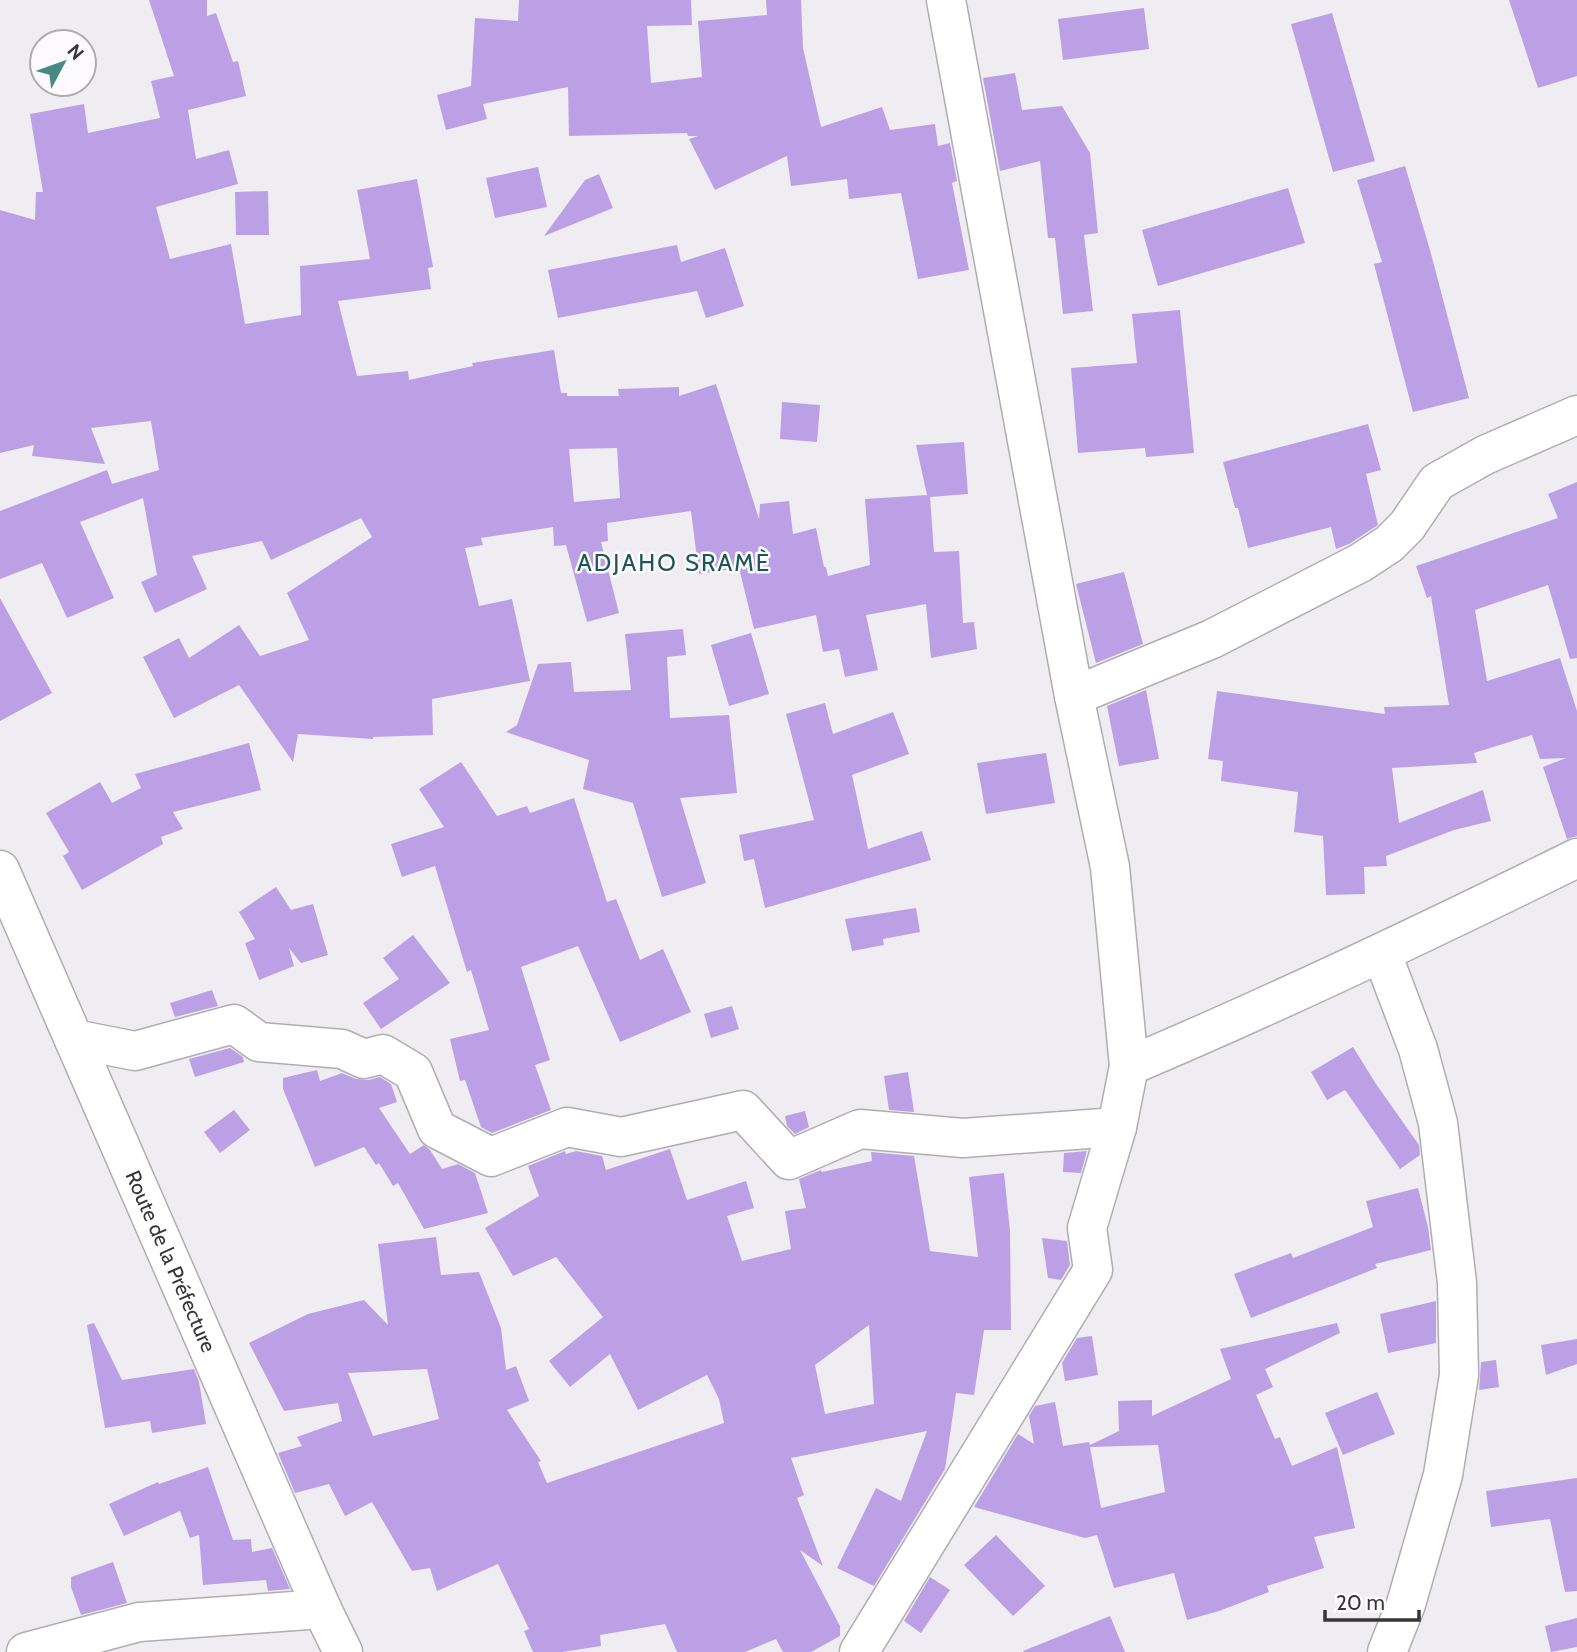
<svg xmlns="http://www.w3.org/2000/svg" width="1577" height="1652" viewBox="0 0 1577 1652" font-family="Cabin,sans-serif">
  <rect width="100%" height="100%" fill="#efedf1"/>
  <path fill="#bca0e5" fill-rule="evenodd" d="M149 0H207V16L216 13 233 62 238 61 246 96 188 110 196 159 229 150 238 184 156 207 170 259 231 244 245 324 301 315 300 266 370 259 357 190 417 179 433 267 428 268 431 289 338 301 357 376 408 371 409 380 473 366 472 363 554 350 561 393H567V396H619L618 389 679 387V396L716 384 759 519 760 504 789 501 793 534 816 528 824 567H826L828 576 870 565 865 499 927 495 916 445 964 442 968 494 930 497 934 552 959 551 963 623 974 622 977 649 931 658 926 604 866 615 878 670 845 677 839 649 823 652 816 615 754 629 739 568 699 574 691 511 607 523 608 541 601 542 619 613 587 622 566 545 554 546 553 527 481 538 483 545 465 548 479 606 512 599 530 681 432 699 433 735 373 737V739L298 734 293 762 239 685 174 718 143 657 179 638 189 658 239 625 260 656 309 640 287 593 372 537 361 518 271 560 262 541 192 556 207 589 155 613 141 582 157 575 143 498 80 522 114 598 67 618 42 563 0 579V511L107 470 112 484 159 470 151 421 91 428 105 464 32 456 34 445 0 453V210L35 220 36 192H43L30 114 84 104 88 133 160 118 151 81 174 76ZM617 448 620 498 574 502 569 449Z
    M519 0H691L692 25 647 26 651 83 702 77 698 21 767 15 766 0H801L803 48 821 127 882 107 890 130 935 124 938 146 950 143 957 181 952 183 969 270 918 279 901 193 849 199 847 179 791 186 787 156 715 190 689 139 698 136H688L687 133 569 136 568 87 483 104 487 119 446 130 437 95 471 86 475 18 518 21Z
    M1509 0H1577V76L1538 88Z
    M1144 8 1149 49 1063 60 1058 19Z
    M1332 13 1375 161 1333 172 1291 24Z
    M1015 73 1022 110 1062 106 1090 153 1098 233 1084 235 1093 311 1063 314 1055 238H1048L1040 161 1000 171 983 78Z
    M1405 166 1430 250 1469 398 1413 412 1374 264 1382 262 1357 180Z
    M538 167 547 207 495 218 486 178Z
    M599 174 613 208 544 236 585 180Z
    M1288 188 1305 243 1158 286 1142 230Z
    M268 191 269 235H236L235 192Z
    M677 245 681 262 725 248 744 306 706 318 697 291 558 318 548 270Z
    M1180 310 1194 453 1146 457 1145 448 1078 453 1071 368 1137 363 1132 314Z
    M782 402 820 405 817 442 780 439Z
    M1368 424 1381 470 1366 474 1378 525 1349 544 1336 549 1331 527 1248 548 1238 508H1235L1223 462Z
    M1577 482V658L1570 659 1548 585 1475 610 1487 681 1560 658 1577 711V836L1567 839 1543 767 1566 758 1540 759 1532 735 1474 753 1477 763 1392 768 1399 823 1483 790 1491 821 1454 830 1386 856 1387 866 1364 867 1365 894 1326 895 1323 836 1294 832 1298 792 1221 781 1223 761 1208 759 1217 691 1385 714 1384 707 1449 705 1431 596 1427 598 1416 566 1558 518 1548 494Z
    M1124 572 1143 644 1096 663 1076 584Z
    M0 598 52 693 0 721Z
    M683 629 686 655 667 657 670 718 729 715 737 793 680 798 706 883 662 897 633 803 583 789 589 760 506 732 517 725 538 664 571 662 574 692 631 690 625 634Z
    M751 633 769 694 729 706 711 645Z
    M1146 690 1159 759 1119 766 1107 706Z
    M825 703 833 734 893 712 909 754 852 775 868 849 922 831 931 860 765 908 754 859 744 861 739 835 814 820 786 714Z
    M249 743 261 790 173 812 183 829 161 837 163 844 82 890 63 856 69 852 46 813 100 782 112 803 141 788 135 774Z
    M1046 753 1055 803 986 814 977 763Z
    M461 762 497 816 527 806 530 813 574 798 607 902 616 899 640 960 663 949 691 1012 620 1042 578 946 521 967 550 1060 535 1065 551 1110 492 1133 481 1127 465 1080 460 1081 450 1039 489 1030 471 970 467 972 435 866 402 877 391 844 444 827 419 789Z
    M276 887 291 910 313 904 328 955 301 963 289 948 294 966 259 980 245 943 255 939 239 912Z
    M916 908 920 932 883 939 884 945 852 951 845 919Z
    M413 935 450 983 381 1029 363 1003 399 979 383 958Z
    M212 990 218 1006 175 1017 170 1003Z
    M732 1006 739 1029 711 1038 704 1014Z
    M1353 1047 1376 1084 1419 1145 1420 1155 1400 1169 1345 1090 1327 1100 1311 1072Z
    M230 1048 243 1057 244 1062 195 1077 189 1059Z
    M317 1070 320 1081 342 1073 356 1079 369 1080 380 1077 391 1084 397 1102 379 1108 410 1154 424 1145 430 1150 442 1169 458 1164 475 1173 488 1213 424 1229 398 1183 393 1186 379 1163 376 1165 364 1147 315 1167 283 1089V1078Z
    M908 1072 914 1112 889 1110 884 1076Z
    M234 1110 250 1130 220 1153 204 1132Z
    M805 1111 809 1127 795 1134 787 1126 785 1116Z
    M670 1149 687 1200 746 1181 754 1208 727 1216 742 1261 791 1249 785 1211 806 1208 799 1179 821 1170 822 1172 872 1161 871 1152 914 1156 930 1251 978 1257 969 1177 1004 1173 1010 1231 1011 1330H984L974 1395 956 1393 945 1469 874 1586 837 1568 876 1488 901 1501 927 1431 791 1458 804 1495 797 1498 823 1566 800 1550 840 1626V1636L811 1652H783L776 1639 745 1652H677L665 1624 600 1635 601 1646 562 1652H533L524 1631 529 1629 498 1564 437 1591 430 1568 412 1571 372 1502 345 1516 329 1484 295 1493 278 1453 302 1446 297 1437 342 1421 338 1403 284 1411 249 1343 308 1314 364 1300 388 1325 378 1244 436 1237 441 1275 479 1272 501 1328 506 1370 516 1366 529 1401 507 1410 541 1461 538 1462 547 1483 724 1423 719 1399 707 1375 638 1410 610 1354 570 1387 549 1361 603 1317 556 1257 513 1276 485 1228 539 1196 528 1166 565 1151 566 1154 576 1151 602 1156 606 1170ZM869 1325 874 1404 825 1414 815 1365ZM427 1369 439 1419 373 1436 348 1373Z
    M1087 1151 1081 1173 1063 1172 1064 1153Z
    M1418 1188 1428 1227 1431 1250 1375 1264 1377 1268 1251 1318 1234 1274 1291 1253 1293 1258 1373 1227 1366 1201Z
    M1042 1238 1067 1241 1070 1265 1061 1280 1048 1278Z
    M1436 1301V1343L1388 1353 1380 1314Z
    M94 1323 122 1380 194 1369 199 1382 206 1424 152 1433 150 1421 105 1428 87 1325Z
    M1337 1323 1340 1333 1265 1369 1273 1387 1256 1395 1275 1439 1280 1437 1292 1466 1337 1447 1355 1528 1314 1537 1324 1568 1267 1586 1269 1592 1219 1611 1187 1620 1174 1573 1114 1588 1097 1535 1085 1538 974 1507 1018 1434 1034 1444 1029 1416 1035 1406 1055 1402 1063 1446 1089 1442 1090 1445 1119 1431 1118 1401 1152 1400V1416L1231 1379 1220 1349ZM1158 1445 1165 1492 1101 1508 1090 1447Z
    M1092 1336 1098 1375 1065 1381 1062 1363 1077 1338Z
    M1577 1339V1364L1546 1375 1541 1345Z
    M1496 1360 1499 1387 1479 1390 1481 1362Z
    M1377 1392 1395 1434 1343 1455 1325 1413Z
    M208 1467 233 1540 251 1539 252 1552 272 1548 290 1589 268 1591 266 1580 203 1585 199 1535 190 1538 180 1511 124 1536 109 1504 158 1482 159 1484Z
    M1577 1478V1591L1565 1592 1550 1519 1491 1527 1486 1491Z
    M996 1535 1045 1586 1013 1616 964 1565Z
    M113 1562 127 1603 81 1615 71 1587V1577Z
    M930 1577 950 1590 921 1633 904 1621Z
    M1110 1616 1125 1652H1024L1023 1651Z
    M1577 1618V1647L1551 1652 1545 1626Z"/>
  <g fill="none" stroke-linecap="round" stroke-linejoin="round">
    <g stroke="#afadb1" stroke-width="41">
      <g id="minor">
        <path d="M1074 696 1212 639 1360 563 1389 544 1407 526 1437 482 1485 455 1577 415"/>
        <path id="s1" d="M0 870 322 1609 343 1652"/>
        <path d="M1382 954 1418 1049 1438 1123 1457 1283 1459 1375 1443 1475 1406 1604 1387 1652"/>
        <path d="M74 1039 135 1051 234 1024 259 1042 342 1049 364 1059 383 1054 413 1072 437 1129 491 1157 567 1127 621 1137 743 1110 789 1160 860 1129 963 1138 1117 1127"/>
        <path d="M1129 1066C1281 1002 1429 931 1577 858"/>
        <path d="M26 1652 139 1622 322 1609"/>
        <path d="M859 1652 1093 1270 1087 1228 1117 1127 1129 1066 1110 867 1074 696 946 0"/>
      </g>
    </g>
    <use href="#minor" stroke="#fff" stroke-width="38"/>
  </g>
  <g text-anchor="middle" stroke-width="5" stroke-linejoin="round" paint-order="stroke">
    <g font-size="21" fill="#363637" stroke="#fcfafe">
      <text dy="7" stroke="none"><textPath href="#s1" startOffset="427">Route de la Préfecture</textPath></text>
    </g>
    <g font-size="24" letter-spacing="2" fill="#1d5751" stroke="#fcfafe">
      <text x="674" y="571">ADJAHO SRAMÈ</text>
    </g>
  </g>
  <g transform="translate(63 63) rotate(49)"><circle r="33" fill="#fcfafe" stroke="#adacae" stroke-width="2"/>
  <path d="M0-5L12 26L0 18L-12 26Z" fill="#458b83"/>
  <text y="-10" font-size="19" font-weight="bold" text-anchor="middle" fill="#363637">N</text>
  </g>
  <path d="M1325 1610v10h94v-10" fill="none" stroke="#363637" stroke-width="3.5"/>
  <text x="1336" y="1610" font-size="21" fill="#363637" stroke="#fcfafe" stroke-width="5" paint-order="stroke">20 m</text>
</svg>
